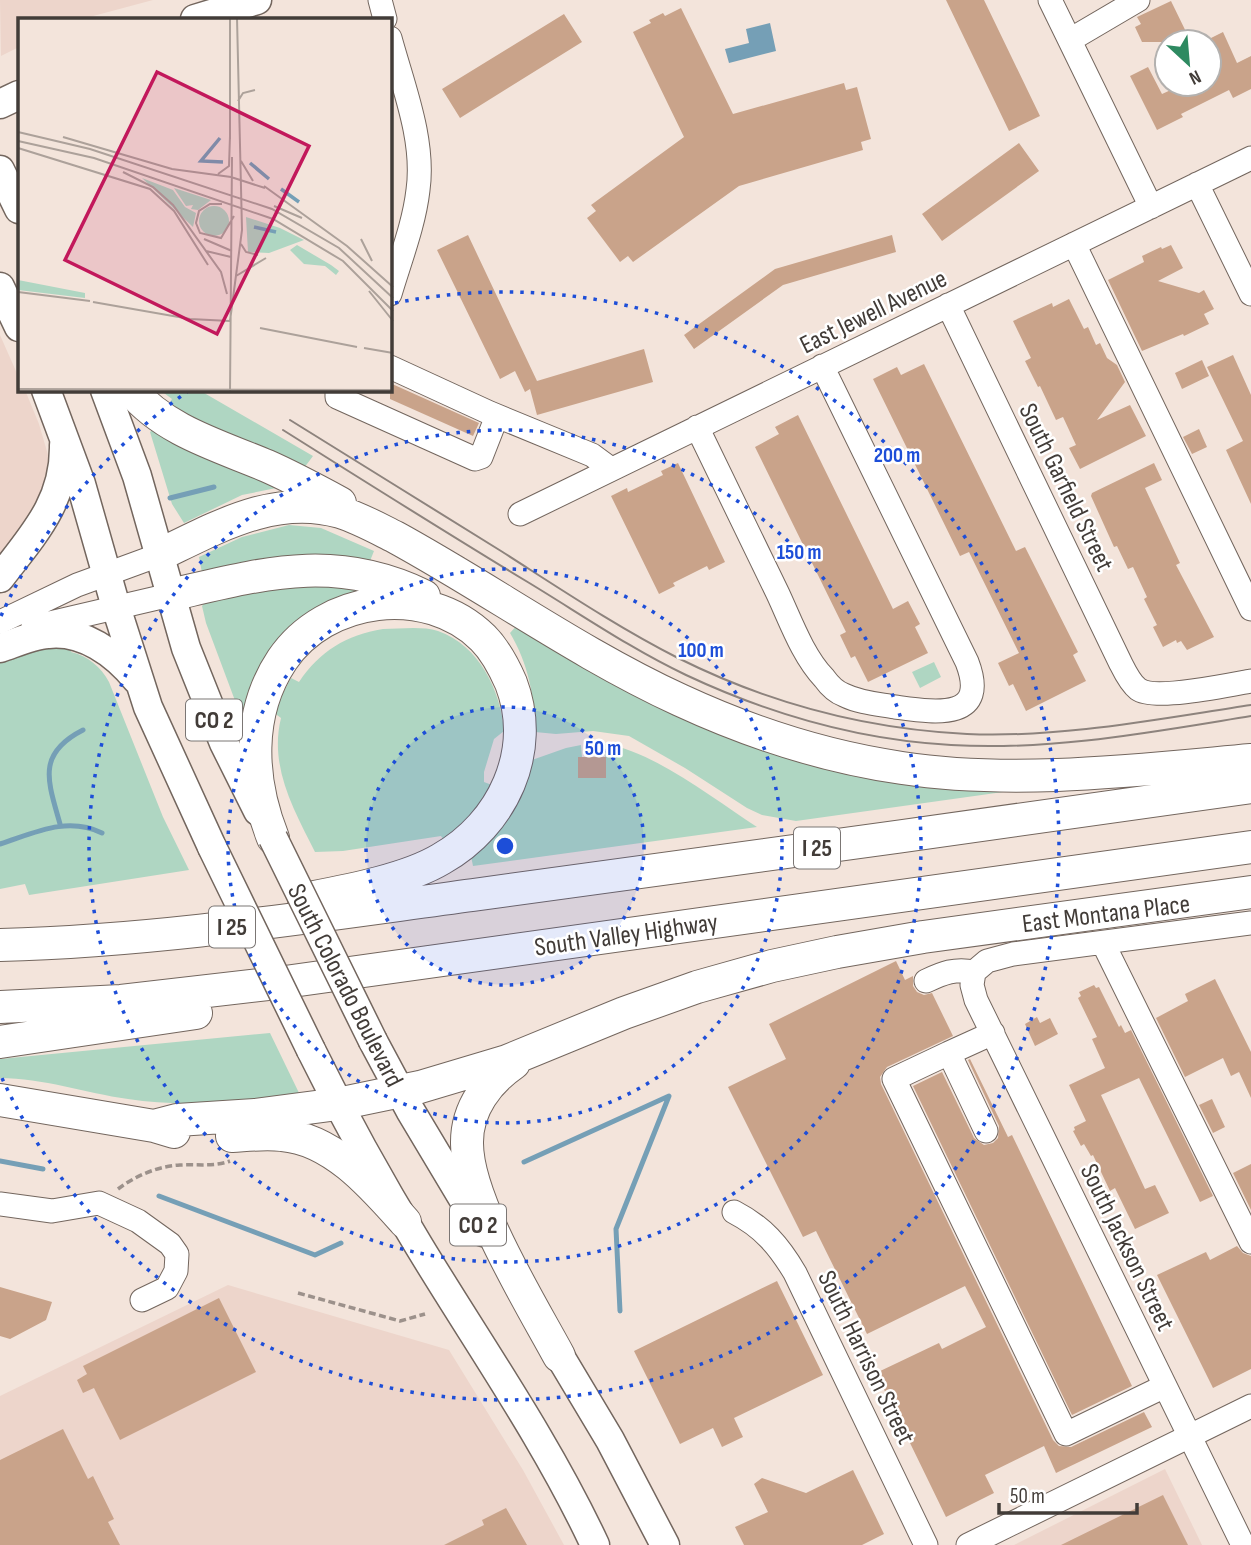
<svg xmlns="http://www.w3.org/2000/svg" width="1251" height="1545" viewBox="0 0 1251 1545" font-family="'Sofia Sans Condensed',sans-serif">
  <rect width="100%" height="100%" fill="#f3e4db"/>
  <path fill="#edd5cb" d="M0 0H153L82 19H19V47L1 56Z
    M0 335 19 378V390H25L39 424 48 455 50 469 47 492 0 563Z
    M228 1285 449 1350 523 1470 564 1545H0V1396Z
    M1165 1469 1202 1545H1014Z"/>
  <path fill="#afd6c2" d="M160 390H199L313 456 304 468 167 407 172 399Z
    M156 427 286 486 242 495 184 523 172 504 150 432Z
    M289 525 321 528 374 551 368 566 203 578 199 557 242 537Z
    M315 581 364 592 240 714 206 623 202 606 207 600Z
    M519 623C592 666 663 716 743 742L1001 784 1003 792 796 821 762 815 747 808 685 768 629 736 593 731 556 734 535 732C535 697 528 663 510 633Z
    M383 629C400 629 422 626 438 631 479 645 501 691 504 731L494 739 484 772V782L492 785 469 818 443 839 441 836 343 851 315 852C294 810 269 767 281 718L273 712 291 678 299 682C320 651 346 635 383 629Z
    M72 643 71 652C88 656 101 667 109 682L163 817 189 870 29 895 25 884 0 889V663L23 651Z
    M934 662 941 677 920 688 912 672Z
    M605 744C654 751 715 800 757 827L473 866 471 856C503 831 524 799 532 760L566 748 581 745 582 757H578L606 778Z
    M270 1033 300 1095C242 1101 185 1108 128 1099 85 1093 43 1078 0 1078V1059Z"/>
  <path fill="#759fb6" d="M770 23 776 51 729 63 725 49 749 43 746 29Z"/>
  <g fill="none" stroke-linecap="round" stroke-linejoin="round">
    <path stroke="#759fb6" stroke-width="5" d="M170 498 214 487
      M60 824C48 781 36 754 83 730
      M0 844C34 833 67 816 102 833
      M0 1161 43 1169
      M524 1162 669 1096 616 1229 620 1311
      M159 1196 315 1255 341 1243"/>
  </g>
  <path fill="#c9a38a" d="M946 0H984L1040 116 1009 131Z
    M1171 1 1191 42H1142L1135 27 1141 24 1137 17Z
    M681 8 733 114 844 83 846 90 857 87 871 139 861 142 863 150 739 186 633 262 628 256 620 262 587 218 596 211 591 205 684 137 633 32 651 23 649 20 663 13 665 16Z
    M564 14 582 42 460 118 442 89Z
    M1223 32 1237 63 1251 56V89L1233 98 1229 90 1181 114 1183 117 1157 130 1130 76 1148 67 1162 94 1184 84H1209V39Z
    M1019 143 1039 171 942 241 922 214Z
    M468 235 537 381 644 349 653 382 537 415 530 389 525 392 515 371 500 379 437 250Z
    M892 235 896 252 783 285 694 349 684 335 775 269Z
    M1171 245 1183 268 1158 281 1199 293 1204 290 1214 309 1204 314 1209 324 1184 336 1183 334 1142 351 1108 280 1144 262 1142 256 1161 247 1162 249Z
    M1069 299 1084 329 1088 327 1096 345 1100 343 1107 358 1117 365 1125 382 1097 420 1130 405 1146 436 1080 469 1069 448 1076 445 1063 417 1056 420 1040 386 1038 387 1025 361 1031 358 1013 321 1052 303 1053 307Z
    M1233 355 1251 395V504L1226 450 1243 441 1207 367Z
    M1202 360 1209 376 1182 389 1175 373Z
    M924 364 1016 551 1025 547 1078 652 1073 655 1086 681 1026 711 1013 684 1009 686 998 663 1019 653 969 552 960 556 873 379 897 367 901 375Z
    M390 383 479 423 473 436 390 399Z
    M798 415 893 609 908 601 920 624 915 627 928 653 868 682 855 656 851 658 840 635 846 632 755 447 779 434 775 427Z
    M1199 429 1207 447 1192 454 1183 437Z
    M678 463 725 562 709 570 707 566 673 583 675 586 659 594 611 496 627 488 628 492 663 475 661 471Z
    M1154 463 1162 480 1145 488 1180 563 1176 565 1214 637 1187 650 1181 641 1177 643 1176 640 1163 647 1153 627 1157 625 1144 599 1147 597 1133 567 1128 569 1117 546 1114 547 1091 496 1092 493Z
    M578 757H606V778H578Z
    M896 961 905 980 913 976V986L917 992 924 995 932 993 953 1036 887 1067 880 1077 881 1084 1053 1440 1059 1446 1071 1447 1144 1412 1152 1427 1056 1473 1044 1446 985 1475 994 1493 946 1517 876 1373 939 1343 942 1349 986 1327 965 1286 867 1334 816 1231 803 1237 728 1087 786 1059 769 1024Z
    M1215 979 1251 1052V1098L1239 1072 1231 1076 1223 1058 1185 1077 1156 1018 1188 1001 1185 994Z
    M1094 985 1096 988 1099 987 1119 1027 1121 1025 1125 1033 1131 1030 1213 1196 1200 1202 1139 1078 1101 1095 1145 1189 1155 1185 1169 1213 1135 1229 1115 1188 1110 1191 1093 1155 1091 1156 1084 1144 1081 1146 1073 1131 1075 1130 1074 1127 1086 1121 1069 1085 1105 1068 1092 1039 1097 1037 1078 998 1081 996 1079 992Z
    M1037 1017 1040 1023 1050 1018 1058 1034 1035 1046 1025 1024Z
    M970 1059 1008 1137 1012 1135 1132 1386 1072 1415 913 1086 942 1072 974 1138 984 1145 993 1143 998 1138 999 1126 968 1060Z
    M1212 1099 1225 1127 1213 1133 1199 1105Z
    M1251 1164V1210L1233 1173Z
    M1237 1246 1243 1253 1251 1256V1369L1213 1388 1157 1275 1206 1252 1210 1260Z
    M777 1281 823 1375 734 1418 743 1437 722 1447 713 1428 680 1444 634 1351Z
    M0 1287 52 1302 46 1320 10 1339 0 1336Z
    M219 1298 256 1372 120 1440 94 1388 83 1393 77 1380 87 1374 83 1366Z
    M63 1429 88 1479 93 1476 114 1519 108 1522 120 1545H0V1460Z
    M853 1470 884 1534 862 1545H744L735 1527 768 1512 754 1484 762 1478 806 1493Z
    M1163 1495 1188 1545H1061Z
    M506 1508 527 1545H444L484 1525 482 1520Z"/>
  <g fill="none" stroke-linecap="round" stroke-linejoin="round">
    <g stroke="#73665e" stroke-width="25">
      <path id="minor" d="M380 0 385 19
        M1050 0 1151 207
        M390 38C403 86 425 140 418 190 414 225 400 260 390 294
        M1070 40 1138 0
        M1197 184 1251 294
        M1074 244 1251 609
        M948 305 1120 662C1124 670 1130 683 1138 689 1154 701 1229 685 1251 681
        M390 367 490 413 592 455 611 469
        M337 390V397L475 459 481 457 497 416
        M697 427C724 483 751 539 778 594 791 622 803 656 824 678 829 685 836 692 844 695 860 703 878 704 895 707 933 712 990 722 967 662L822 366
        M520 514 1251 158
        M0 622 77 585 159 555
        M33 627 170 595
        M1103 943 1251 1242
        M974 972 972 985 976 1000 1243 1545
        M974 972 987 961 1013 954 1251 923
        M926 981C943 973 955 968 974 972
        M949 1053 993 1033
        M986 1131 949 1053 894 1079 1066 1434 1165 1386
        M0 1204 52 1211 99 1203 138 1221 170 1244 177 1254 176 1271 167 1288 142 1300
        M734 1212C763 1227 779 1246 795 1273L926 1545
        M968 1545 1251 1406"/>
    </g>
    <g stroke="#73665e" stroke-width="31">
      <path id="major" d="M195 19 257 0
        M0 104 19 95
        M0 170 19 209
        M0 287 19 327
        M46 390 81 484 116 607 148 707 212 847
        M105 390 137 476 186 648 224 743 258 811
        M0 578C33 535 65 502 64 445
        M0 648C15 643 32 635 48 634 83 630 115 653 137 680
        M373 1041 410 1110 483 1232
        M311 1050C344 1117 380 1182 419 1246 479 1345 546 1440 595 1545
        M549 1338 610 1440 665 1545"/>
    </g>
    <g stroke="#73665e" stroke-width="34">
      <path id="highway" d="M131 390C165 431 220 446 267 466 292 477 316 490 340 503
        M159 555C216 528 275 493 340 512 359 518 377 528 395 537 490 589 580 654 680 700 749 732 826 757 902 768 1013 785 1139 770 1251 760
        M170 595C262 574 334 552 424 596
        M273 838C250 780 246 714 282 660 325 596 426 582 483 638 495 650 504 667 511 683 537 751 503 824 441 859 406 880 345 891 304 899
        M0 945C158 941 316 916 473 895 732 861 992 823 1251 787
        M0 1007 121 1001 285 982 1251 847
        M0 1042 196 1013
        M514 1063C488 1081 467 1108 467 1142 466 1199 531 1304 559 1356
        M0 1100 154 1126 174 1132
        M154 1126 177 1120 255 1115 338 1104 420 1087 507 1061 624 1013 697 987 772 966 837 952 923 937 1251 892
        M232 1136C249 1135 266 1133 282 1135 333 1139 373 1186 405 1222"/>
    </g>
    <path stroke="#9c918b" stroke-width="3.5" stroke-dasharray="7 3.5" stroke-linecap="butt" d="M118 1189C135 1176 158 1166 180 1165 197 1164 214 1167 230 1161
      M298 1293 400 1321 425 1314"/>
    <use href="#minor" stroke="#fff" stroke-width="23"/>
    <use href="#major" stroke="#fff" stroke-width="28"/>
    <use href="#highway" stroke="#fff" stroke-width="32"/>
    <path stroke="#8d837d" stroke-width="2" d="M290 420C360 464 431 507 501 551 559 588 617 627 678 658 768 703 866 729 967 734 1062 738 1158 719 1251 705
      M283 430C364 481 445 532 526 581 579 613 631 649 686 675 769 714 859 740 951 745 1052 751 1152 732 1251 716"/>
    <g stroke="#73665e" stroke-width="31" stroke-linecap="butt">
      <path id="major-bridge" d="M273 838 373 1041
        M212 847 311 1050"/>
    </g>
    <use href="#major-bridge" stroke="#fff" stroke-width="28"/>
  </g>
  <circle cx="505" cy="846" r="139" fill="#1d4ed8" fill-opacity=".12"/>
  <g fill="none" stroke="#1d4ed8" stroke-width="3.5" stroke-dasharray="3.5 7">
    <circle cx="505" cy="846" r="139"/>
    <circle cx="505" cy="846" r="277"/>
    <circle cx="505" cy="846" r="416"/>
    <path d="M1 616A554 554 0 0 1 187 392M395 303A554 554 0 1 1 1 1076"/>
  </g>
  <g text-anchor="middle" stroke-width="5" stroke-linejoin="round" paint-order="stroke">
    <g fill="#fff" stroke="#7b7674" stroke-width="2">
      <rect x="186" y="699.5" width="56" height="41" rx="5"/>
      <rect x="794" y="827.5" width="46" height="41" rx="5"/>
      <rect x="209" y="906.5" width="46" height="41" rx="5"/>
      <rect x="450" y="1204.5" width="56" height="41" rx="5"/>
    </g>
    <g font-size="24" font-weight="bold" fill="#423c38">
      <text x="214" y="728">CO 2</text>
      <text x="817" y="856">I 25</text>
      <text x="232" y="935">I 25</text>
      <text x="478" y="1233">CO 2</text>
    </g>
    <g font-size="26" fill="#423c38" stroke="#fff">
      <text transform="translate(873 311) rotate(-26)" y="9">East Jewell Avenue</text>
      <text transform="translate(1067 487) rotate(64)" y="9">South Garfield Street</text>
      <text transform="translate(1106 913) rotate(-7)" y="9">East Montana Place</text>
      <text transform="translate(626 934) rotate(-8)" y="9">South Valley Highway</text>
      <text transform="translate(346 985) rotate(63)" y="9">South Colorado Boulevard</text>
      <text transform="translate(1128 1247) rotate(64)" y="9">South Jackson Street</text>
      <text transform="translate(867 1357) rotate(64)" y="9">South Harrison Street</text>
    </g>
  </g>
  <g transform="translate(18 18)">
    <rect width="374" height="374" fill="#f3e4db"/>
    <path d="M124 160 155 172 167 189 178 195 175 209ZM156 170 193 182 180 192 173 191 175 187 168 188ZM181 203a15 15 0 1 1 30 0a15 15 0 1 1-30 0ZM228 199 262 210 286 222 251 235 230 234ZM279 227 313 247 321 253 318 257 307 248 286 246 272 232ZM0 262 67 275V280L0 272Z" fill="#afd6c2"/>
    <path fill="none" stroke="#759fb6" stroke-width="3.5" d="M202 120 183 143 205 144M232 145 251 161M263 171 281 184M236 209 258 214"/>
    <path fill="none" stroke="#aca19a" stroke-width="2" d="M212 0V121M220 83 225 75 237 72M0 114 72 131 254 191 321 230 375 280M45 119 154 151 213 159 247 170M0 123 76 140 255 201 325 243 375 293M0 130 132 171 156 193 190 247M223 143 235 163M105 154 135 169 155 187 203 254 209 276M200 156 211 148 212 118M246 168 329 228 375 269M204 186H192L181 193 178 205 182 215 203 220 216 198M256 188 284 200M186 221 214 233M343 221 354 243M223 226 228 234 240 237M188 233 213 239M218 258 248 240M351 273 375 303M0 274 72 283M75 284 172 301 212 303M212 303 224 212 219 0M242 310 339 329M346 330 375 335M0 371 375 372M212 374 214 139"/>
    <path fill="#c2185b" fill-opacity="0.15" stroke="#c2185b" stroke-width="3.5" d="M139 54 291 128 199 316 47 242Z"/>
    <rect width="374" height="374" fill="none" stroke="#423c38" stroke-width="3.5"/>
  </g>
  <circle cx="505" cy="846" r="10" fill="#1d4ed8" stroke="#fff" stroke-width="3.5"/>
  <g font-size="21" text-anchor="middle" font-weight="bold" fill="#1d4ed8" stroke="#fff" stroke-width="5" stroke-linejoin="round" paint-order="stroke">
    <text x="897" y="462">200 m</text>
    <text x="799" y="559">150 m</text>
    <text x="701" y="657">100 m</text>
    <text x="603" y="755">50 m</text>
  </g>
  <g transform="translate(1188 63) rotate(154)"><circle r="33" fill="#ffffff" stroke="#b3b1af" stroke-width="2"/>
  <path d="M0-5L12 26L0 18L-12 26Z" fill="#2e8a61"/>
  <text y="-10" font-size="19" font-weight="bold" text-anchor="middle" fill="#423c38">N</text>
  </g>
  <path d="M999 1503v10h138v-10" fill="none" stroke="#423c38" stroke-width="3.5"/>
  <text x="1010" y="1503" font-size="21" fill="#423c38" stroke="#ffffff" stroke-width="5" paint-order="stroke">50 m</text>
</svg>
